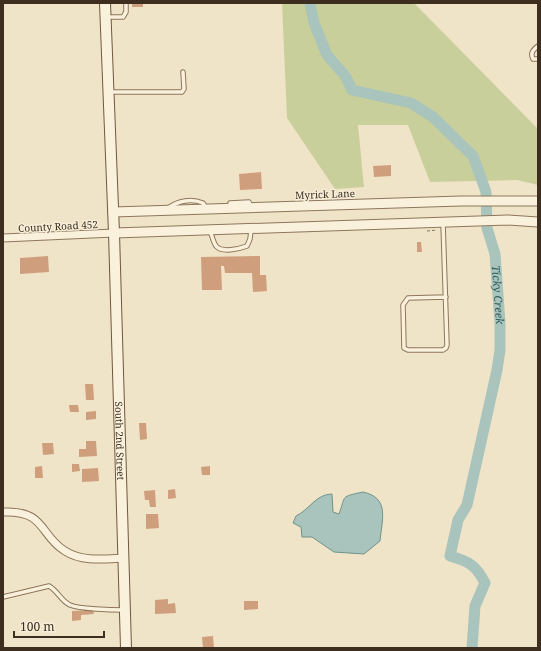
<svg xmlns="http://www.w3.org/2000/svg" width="541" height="651" viewBox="0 0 541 651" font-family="'Noto Serif',serif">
  <rect width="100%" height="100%" fill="#f0e4c8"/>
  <path fill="#c9cf9b" d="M282 3H414L538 129V185L517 180 430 182 408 125H358L364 187 335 189 287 118Z"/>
  <path fill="#a9c4bc" stroke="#6f938a" d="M363 492C390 498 382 519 380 541L364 554 334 552 312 537H302L301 527 293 523 296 516C309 510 316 494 332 494L333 512 339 514C346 495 340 497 363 492Z"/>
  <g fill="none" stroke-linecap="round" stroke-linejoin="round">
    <path stroke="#a9c4bc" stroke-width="11" id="s1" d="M310 3 314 23 327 55 346 77 352 90 411 103 433 117 473 156 486 192 487 228 495 254 500 323V350L497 370 467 505 458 520 450 556C468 561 476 565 485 583L475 606 472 648"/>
  </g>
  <path fill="#cf9f7d" d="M132 3H143V7H132Z
    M391 165V176L374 177 373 166Z
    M261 172 262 189 240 190 239 174Z
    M417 242H421L422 252H417Z
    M48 256 49 272 20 274V258Z
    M260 256V275H266L267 291 253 292 252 273H225L224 266H221L222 290H202L201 257Z
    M85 384H93L94 400H86Z
    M69 405H78L79 412H70Z
    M96 411V419L86 420V412Z
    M139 423H146L147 439 140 440Z
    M86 441H96L97 456 79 457V449H86Z
    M42 443H53L54 454 43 455Z
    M72 464H79L80 471 72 472Z
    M42 466 43 478H35V467Z
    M210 466V475H202L201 467Z
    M98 468 99 481 82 482V469Z
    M175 489 176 498 168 499V490Z
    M155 490 156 507H150L149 500H145L144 491Z
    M146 514H158L159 528 146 529Z
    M168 599V604L175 603 176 613 155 614V600Z
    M244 601H258V609L244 610Z
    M93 610 94 614 81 615V620L72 621V611Z
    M213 636 214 648H203L202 637Z"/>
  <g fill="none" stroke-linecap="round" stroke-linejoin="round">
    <g stroke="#8d765c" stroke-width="5.5">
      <path id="service" d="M106 17H123L126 12V3
        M538 46C533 50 530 53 533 59H538
        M109 92H182L184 89 183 72
        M230 203 249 202 251 207
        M168 208C178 201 191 198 203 203L206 208
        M443 223 447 345 446 348 443 350H408L404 348 403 305 408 298 446 297
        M210 231C212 235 213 242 216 246 222 253 239 249 247 246L250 239 251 230
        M3 597 49 586C58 591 61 601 70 605 79 609 112 610 124 610"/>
    </g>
    <g stroke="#8d765c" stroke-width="9">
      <path id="minor" d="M3 238 114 233
        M3 512C46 510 39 535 65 551 82 562 104 559 123 558"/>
    </g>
    <g stroke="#8d765c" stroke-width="11">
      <path id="tertiary" d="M113 212 461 201H538
        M114 233 508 220 538 222"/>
    </g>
    <g stroke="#6f573f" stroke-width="12">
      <g id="secondary">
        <path id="s2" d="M105 3 114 233 126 648"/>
      </g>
    </g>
    <path stroke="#8d765c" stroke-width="1" stroke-dasharray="3 2" stroke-linecap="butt" d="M427 231 437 230"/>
    <use href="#service" stroke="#faf1dc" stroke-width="3.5"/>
    <use href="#minor" stroke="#faf1dc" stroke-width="7"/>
    <use href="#tertiary" stroke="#faf1dc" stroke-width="9"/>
    <use href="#secondary" stroke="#faf1dc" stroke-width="10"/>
  </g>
  <g text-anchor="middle" stroke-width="3" stroke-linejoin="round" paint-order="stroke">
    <g font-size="10" fill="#3d2e20" stroke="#f7eed8">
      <text transform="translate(325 194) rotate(-2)" y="4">Myrick Lane</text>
      <text transform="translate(58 226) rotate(-3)" y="4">County Road 452</text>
      <text dy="4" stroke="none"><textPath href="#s2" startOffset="438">South 2nd Street</textPath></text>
    </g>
    <g font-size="11" font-style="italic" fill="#2f5d5a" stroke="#f7eed8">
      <text dy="4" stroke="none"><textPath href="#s1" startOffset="383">Ticky Creek</textPath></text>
    </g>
  </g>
  <rect width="541" height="651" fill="none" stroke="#3d2e20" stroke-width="8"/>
  <path d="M14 631v6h90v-6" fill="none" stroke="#3d2e20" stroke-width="2"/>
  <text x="20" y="631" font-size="12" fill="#3d2e20" stroke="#f7eed8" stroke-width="3" paint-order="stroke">100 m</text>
</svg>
